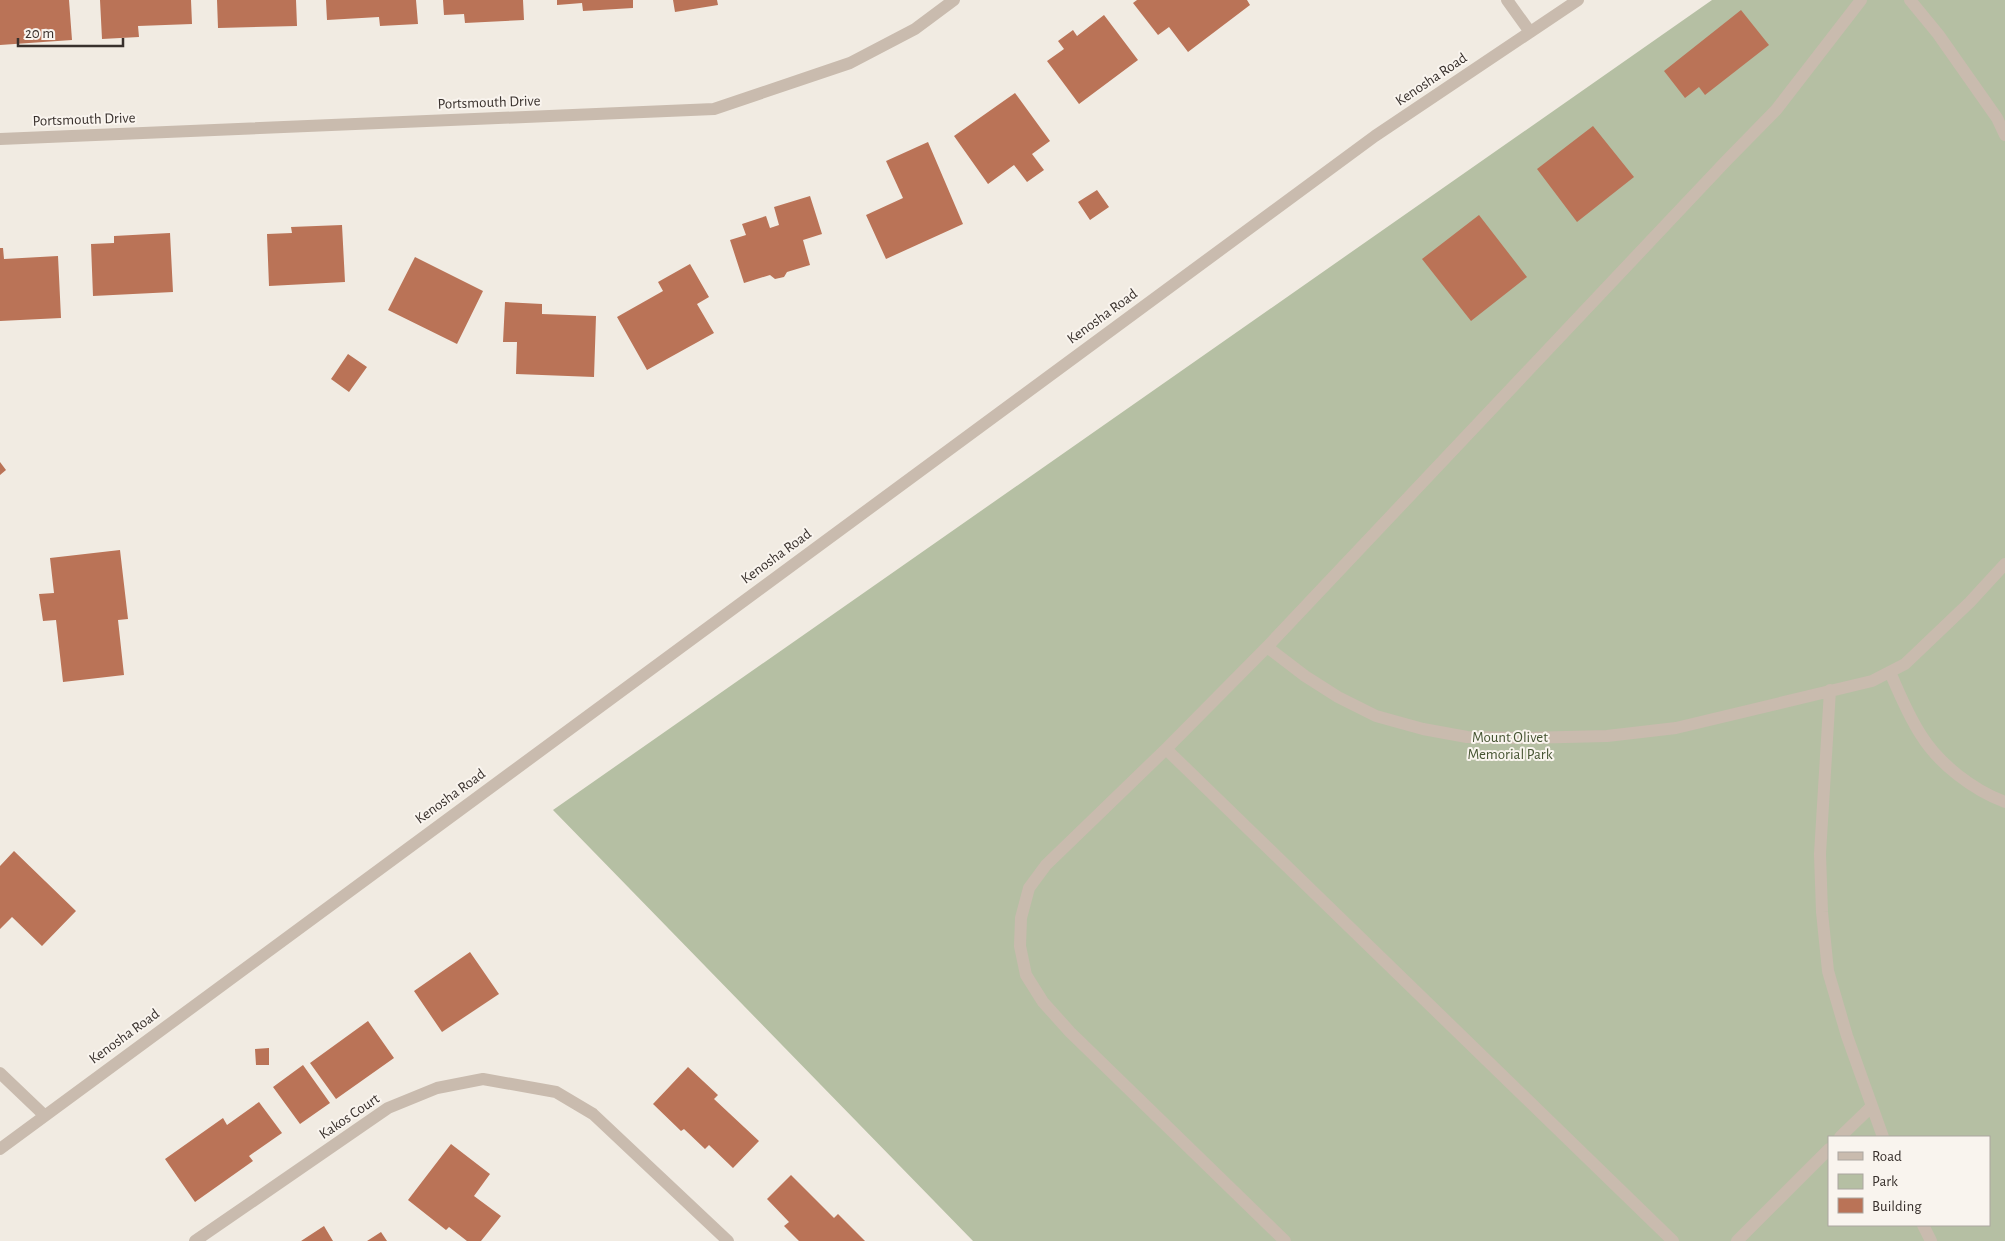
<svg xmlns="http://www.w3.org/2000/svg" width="2005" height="1241" viewBox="0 0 2005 1241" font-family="'Alegreya Sans',sans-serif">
  <rect width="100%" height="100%" fill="#f1ebe2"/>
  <path fill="#b5bfa3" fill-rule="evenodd" d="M1712 0H2005V1241H973L553 810ZM1829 1137H1989V1225H1829Z"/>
  <path fill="#ba7357" d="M0 0H69L72 40 0 45Z
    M100 0H191L192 24 138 26 139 37 102 39Z
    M217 0H296L297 26 218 28Z
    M326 0H416L418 24 380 26 379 17 327 20Z
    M443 0H523L524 20 465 23 464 14 444 15Z
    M557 0H633V8L583 11 582 3 557 5Z
    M673 0H717L718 5 675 12Z
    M1137 0H1247L1250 5 1188 52 1169 27 1158 35 1133 3Z
    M1741 10 1769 45 1705 95 1699 87 1685 98 1664 71Z
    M1104 15 1138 60 1079 104 1047 61 1064 49 1058 41 1073 30 1077 36Z
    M1015 93 1050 141 1032 154 1044 170 1027 182 1014 165 988 184 954 136Z
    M1593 126 1634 177 1577 222 1537 169Z
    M928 142 963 224 886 259 866 215 903 198 886 161Z
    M1097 190 1109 207 1090 220 1078 202Z
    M810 196 822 234 803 240 810 265 787 272 784 277 775 279 770 275 744 283 730 240 746 235 742 224 766 216 770 228 779 225 774 207Z
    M1479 215 1527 277 1471 321 1422 259Z
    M342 225 345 282 269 286 267 234 292 233 291 227Z
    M170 233 173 292 93 296 91 244 114 243V236Z
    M0 248H3L4 259 58 256 61 318 0 321Z
    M415 257 483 291 457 344 388 310Z
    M690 264 709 297 697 304 714 333 647 370 617 317 663 291 658 282Z
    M505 302 542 304V314L596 316 594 377 516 374 517 342H503Z
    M348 354 367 367 349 392 331 379Z
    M0 462 6 470 0 475Z
    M120 550 128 619 118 620 124 675 63 682 56 620 43 621 39 594 54 593 50 558Z
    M14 851 76 911 42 946 12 917 0 929V866Z
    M470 952 499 994 442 1032 414 991Z
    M368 1021 394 1058 336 1099 310 1063Z
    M269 1048V1065H256L255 1049Z
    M303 1065 330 1103 300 1124 273 1087Z
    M688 1067 718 1095 714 1099 759 1141 733 1168 709 1145 705 1149 684 1129 681 1131 653 1104Z
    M259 1102 282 1133 249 1156 253 1161 195 1202 165 1159 223 1118 227 1125Z
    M451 1144 490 1174 474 1196 501 1216 481 1241H467L449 1227 446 1230 408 1200Z
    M791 1175 834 1218 838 1214 865 1241H799L784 1226 789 1222 767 1199Z
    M324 1226 333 1241H301Z
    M381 1232 387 1241H367Z"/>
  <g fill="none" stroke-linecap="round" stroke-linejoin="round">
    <path stroke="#c9bbae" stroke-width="12" d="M1507 0 1530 32
      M1910 0 1938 34 1997 118 2005 135
      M0 139 714 109 850 63 915 29 954 0
      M1267 647 1305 676 1338 697 1376 716 1423 729 1467 737 1521 738 1607 736 1676 728 1872 681 1905 664 1970 602 2005 564
      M1890 672C1899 693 1908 715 1921 735 1939 764 1973 790 2005 802
      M1830 690 1820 854 1822 912 1828 971 1847 1036 1883 1137
      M1166 749 1673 1241
      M0 1073 44 1115
      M1840 1137 1871 1107
      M0 1149 1375 136 1578 0
      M1923 1225 1931 1241
      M195 1241 388 1108 437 1088 483 1079 556 1092 593 1114 728 1241
      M1285 1241 1070 1032 1043 1002 1026 975 1020 946 1021 918 1029 888 1046 865 1166 749 1267 647 1726 161 1776 110 1861 0
      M1737 1241 1829 1149"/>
  </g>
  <g text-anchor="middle" stroke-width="4" stroke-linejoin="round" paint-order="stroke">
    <g font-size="15" fill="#38302c" stroke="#f9f4ee">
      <text transform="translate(1431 79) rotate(-34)" y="5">Kenosha Road</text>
      <text transform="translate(489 102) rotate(-2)" y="5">Portsmouth Drive</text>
      <text transform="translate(84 119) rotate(-2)" y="5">Portsmouth Drive</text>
      <text transform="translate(1102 316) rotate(-36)" y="5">Kenosha Road</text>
      <text transform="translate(776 556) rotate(-36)" y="5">Kenosha Road</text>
      <text transform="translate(450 796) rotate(-36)" y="5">Kenosha Road</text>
      <text transform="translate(124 1036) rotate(-36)" y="5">Kenosha Road</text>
      <text transform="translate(349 1116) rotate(-34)" y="5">Kakos Court</text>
    </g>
    <g font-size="15" fill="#465432" stroke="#f9f4ee">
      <text x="1510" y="742">Mount Olivet<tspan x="1510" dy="17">Memorial Park</tspan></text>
    </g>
  </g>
  <rect x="1828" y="1136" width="162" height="90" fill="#f9f4ee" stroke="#aca6a0"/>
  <rect x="1838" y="1152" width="25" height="8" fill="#c9bbae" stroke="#aca6a0"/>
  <text x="1872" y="1161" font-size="15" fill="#38302c">Road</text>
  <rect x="1838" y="1174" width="25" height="15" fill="#b5bfa3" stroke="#aca6a0"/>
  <text x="1872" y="1186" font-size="15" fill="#38302c">Park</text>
  <rect x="1838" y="1198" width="25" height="15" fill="#ba7357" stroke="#aca6a0"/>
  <text x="1872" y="1211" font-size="15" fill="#38302c">Building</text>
  <path d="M18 38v8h105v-8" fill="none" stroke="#38302c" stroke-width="2.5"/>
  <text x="25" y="38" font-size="15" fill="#38302c" stroke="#f9f4ee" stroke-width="4" paint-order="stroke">20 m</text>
</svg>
